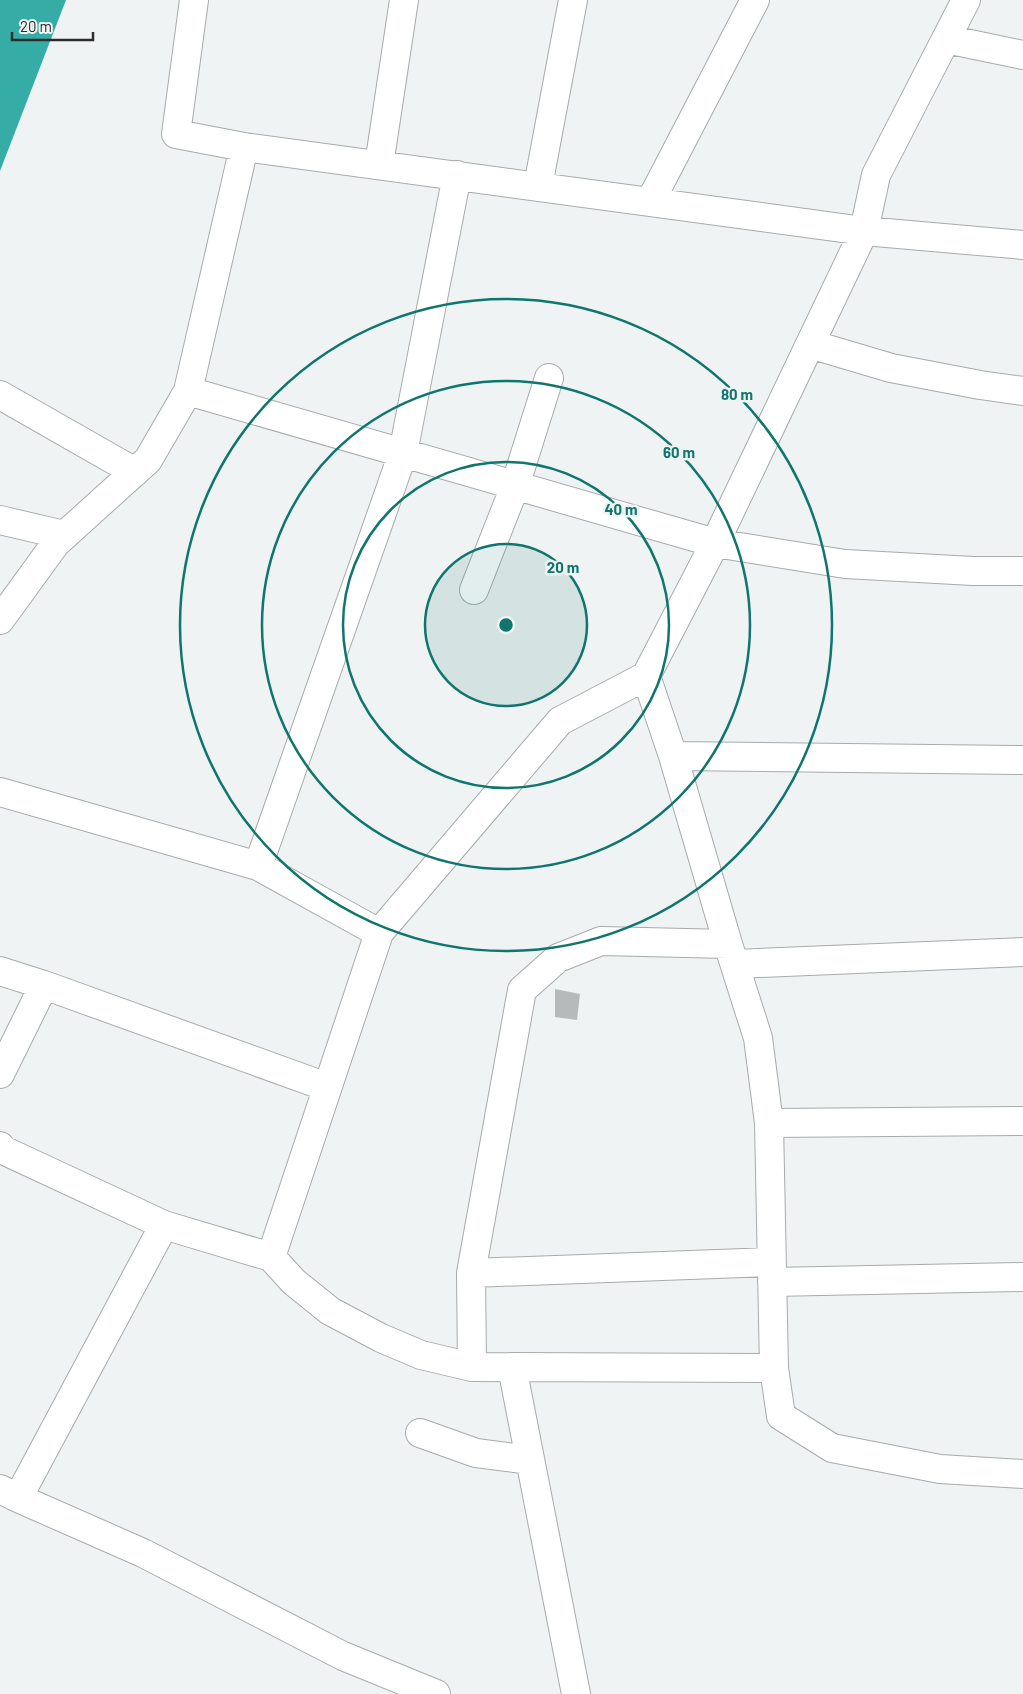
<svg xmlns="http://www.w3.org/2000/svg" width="1023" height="1694" viewBox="0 0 1023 1694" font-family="Barlow,sans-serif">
  <rect width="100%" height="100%" fill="#eff3f3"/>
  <path fill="#36aca7" d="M0 0H66L0 171Z"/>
  <path fill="#b6baba" d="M555 989 580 994 577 1020 555 1017Z"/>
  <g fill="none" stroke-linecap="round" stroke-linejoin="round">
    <g stroke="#a7abab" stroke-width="30">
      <path id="minor" d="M194 0 176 134 244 147 864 231 1023 245
        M946 39 1023 55
        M379 165 404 0
        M538 186 573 0
        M650 202 755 0
        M810 344 891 368 980 385 1023 391
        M188 391 715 543 845 564 973 571H1023
        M0 395 135 472
        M0 520 64 535
        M474 590 515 486 549 378
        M0 620 56 543 148 460 188 391 244 147
        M646 676 673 756 728 944 758 1038 769 1123 774 1368 781 1416 832 1448 940 1469 1023 1474
        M673 756 1023 760
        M0 792 258 866 379 933
        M258 866 403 453 457 175
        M735 964 1023 952
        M0 971 44 985 327 1087
        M0 1074 44 985
        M769 1123 1023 1121
        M0 1146 3 1150 164 1225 271 1257 294 1282 330 1311 381 1338 421 1355 472 1367 774 1368
        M271 1257 379 933 560 721 646 676 715 543 864 231 876 175 966 0
        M471 1273 771 1262
        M772 1282 1023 1277
        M472 1367 471 1273 522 990 558 958 601 941 728 944
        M512 1367 576 1694
        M420 1433 476 1453 530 1460
        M0 1489 18 1498 143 1553 343 1656 436 1694
        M18 1498 164 1225"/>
    </g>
    <use href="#minor" stroke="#fff" stroke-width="28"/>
  </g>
  <circle cx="506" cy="625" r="81" fill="#0f766e" fill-opacity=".12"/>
  <g fill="none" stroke="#0f766e" stroke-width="2.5">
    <circle cx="506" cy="625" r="81"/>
    <circle cx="506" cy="625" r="163"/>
    <circle cx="506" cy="625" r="244"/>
    <circle cx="506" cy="625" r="326"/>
  </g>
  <circle cx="506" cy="625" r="8" fill="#0f766e" stroke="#eff3f3" stroke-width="2.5"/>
  <g font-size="15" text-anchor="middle" font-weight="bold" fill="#0f766e" stroke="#eff3f3" stroke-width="5" stroke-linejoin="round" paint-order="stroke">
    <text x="737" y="400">80 m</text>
    <text x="679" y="458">60 m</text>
    <text x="621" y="515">40 m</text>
    <text x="563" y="573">20 m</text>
  </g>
  <path d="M12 32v8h81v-8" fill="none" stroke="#2b2c2c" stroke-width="2.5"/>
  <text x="20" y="32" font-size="15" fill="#2b2c2c" stroke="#eff3f3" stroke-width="4" paint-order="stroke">20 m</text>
</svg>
